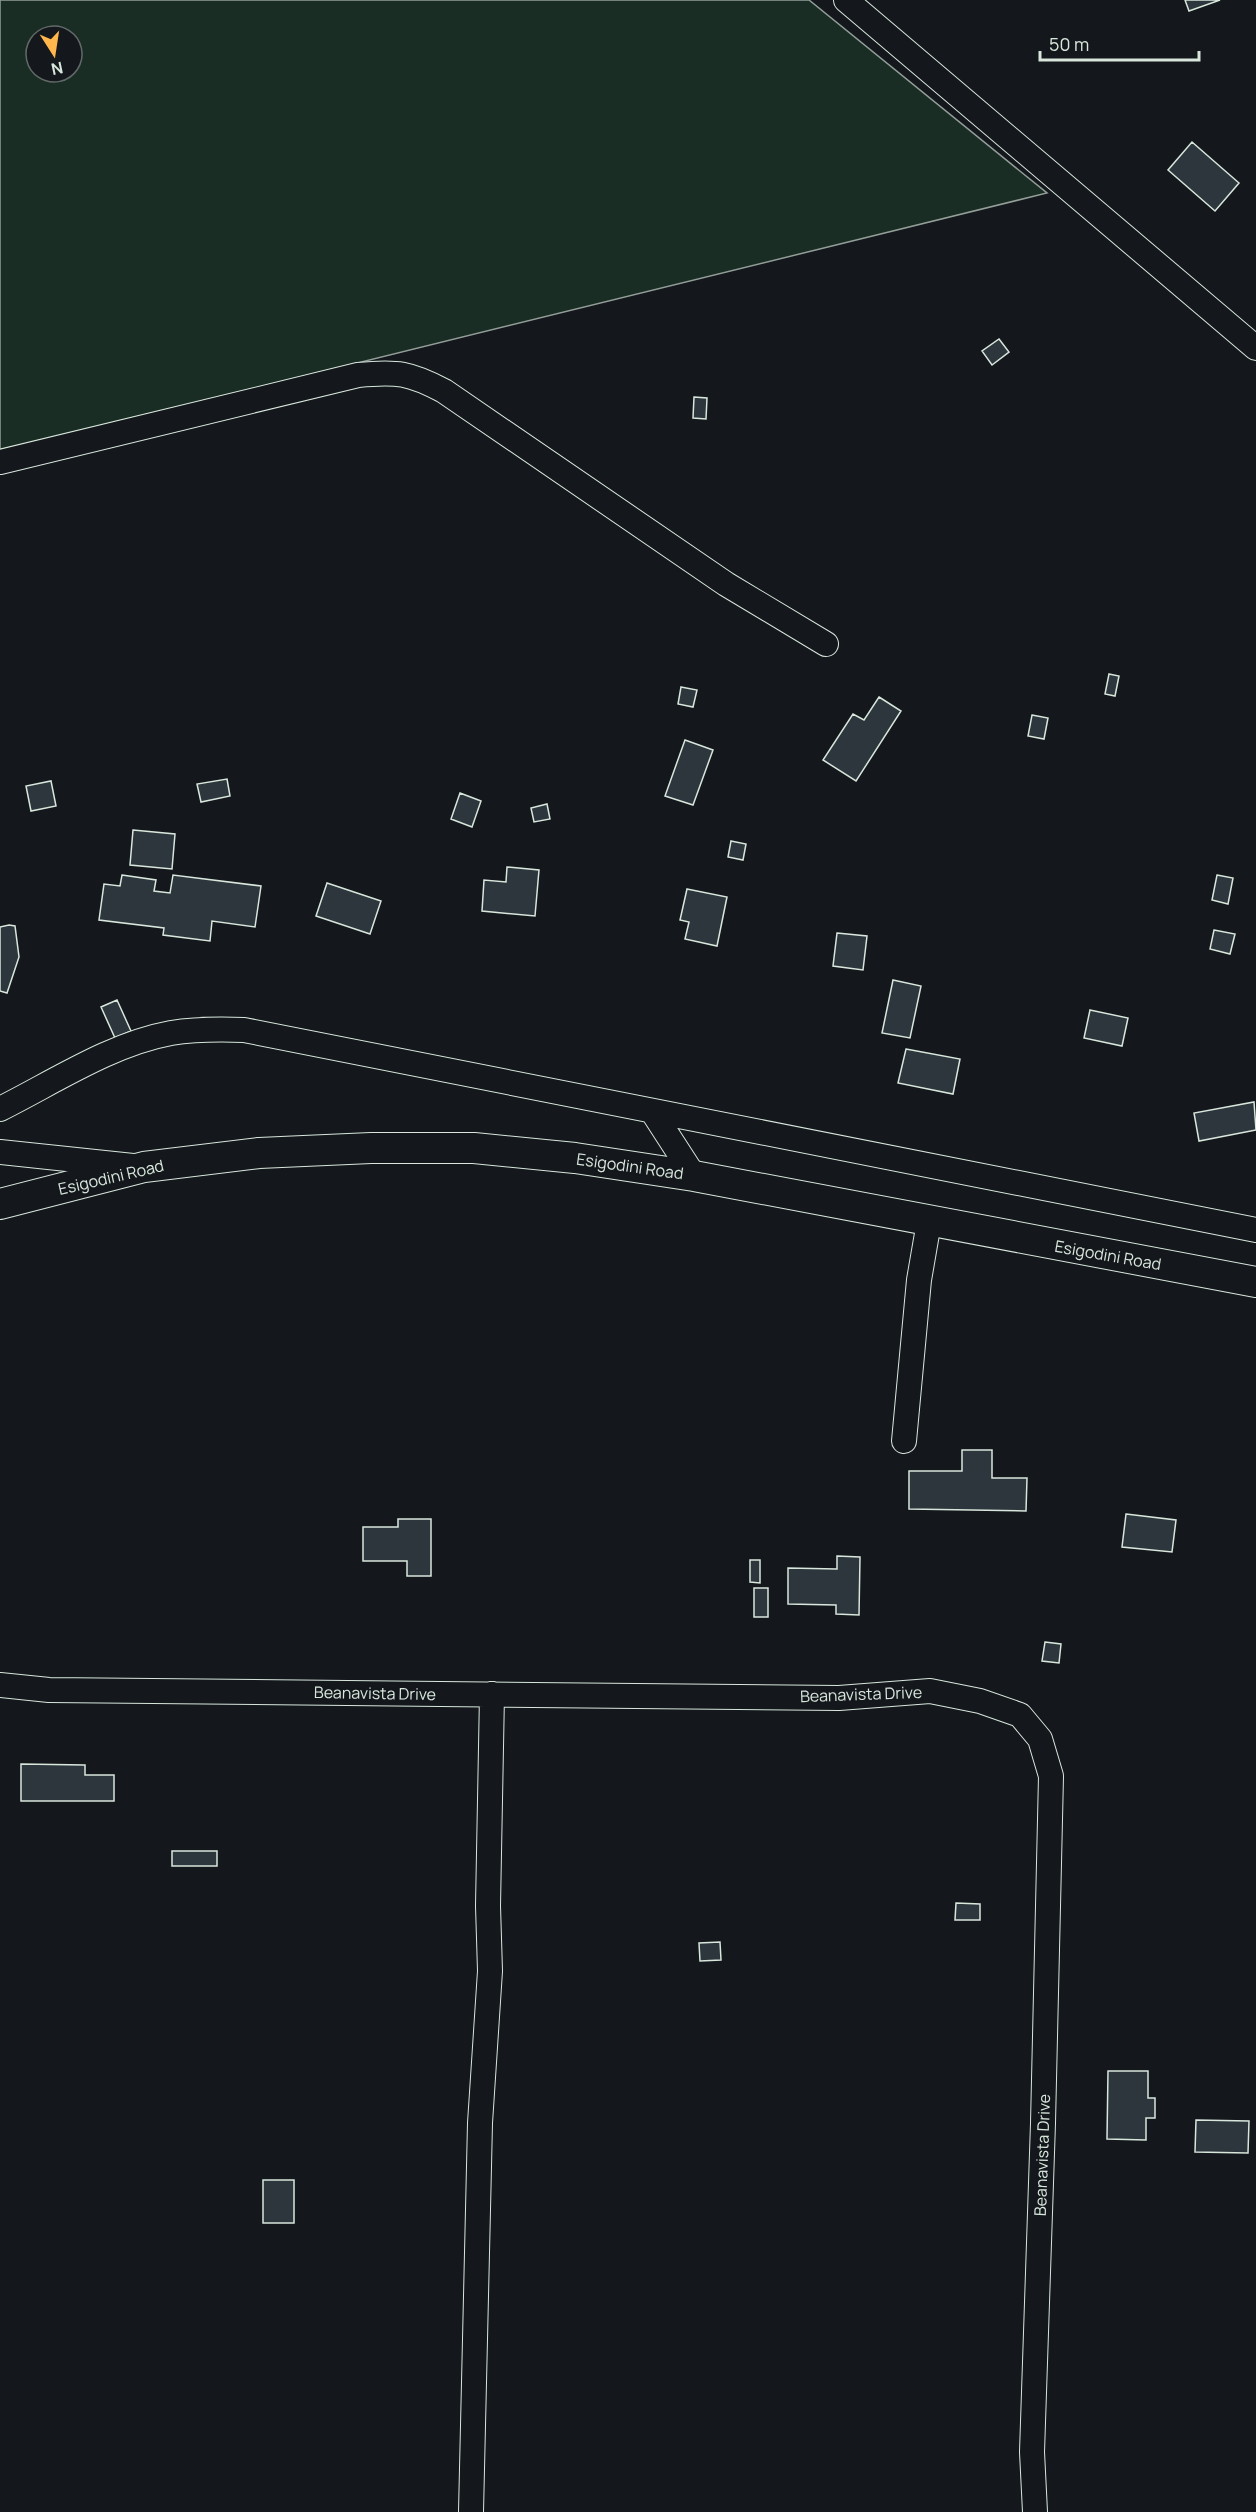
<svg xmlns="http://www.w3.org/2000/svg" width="1256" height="2512" viewBox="0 0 1256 2512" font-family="Manrope,sans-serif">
  <rect width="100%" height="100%" fill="#14181c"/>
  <path fill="#1a2d24" stroke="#939e99" stroke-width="1.5" fill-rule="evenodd" d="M0 0H809L1047 193 0 451ZM36 36H72V72H36Z"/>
  <path fill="#2c363c" stroke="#d8e6dc" stroke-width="1.5" d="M1185 0H1220L1189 11Z
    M1192 142 1239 183 1215 211 1168 170Z
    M999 339 1009 352 992 365 982 351Z
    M694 397 707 398 706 419 693 418Z
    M1109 674 1119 676 1115 696 1105 694Z
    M681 687 697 690 693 707 678 704Z
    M879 697 901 711 856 781 823 760 853 714 864 720Z
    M1032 715 1048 718 1044 739 1028 736Z
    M685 740 713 750 693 805 665 796Z
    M227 779 230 796 201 802 197 784Z
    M51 781 56 806 31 811 26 786Z
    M460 793 481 801 472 827 451 819Z
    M547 804 550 819 534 822 531 808Z
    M133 830 175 834 172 869 130 865Z
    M731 841 746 844 743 860 728 857Z
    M507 867 539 870 535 916 482 911 484 880 506 882Z
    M122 875 156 880 154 891 170 893 173 875 261 886 255 927 212 921 210 941 163 935 164 928 99 920 104 884 120 886Z
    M1217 875 1233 878 1228 904 1212 900Z
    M327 883 381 901 370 934 316 916Z
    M687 889 727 897 717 946 685 939 689 922 680 920Z
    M9 925 15 926 19 957 7 993 0 991V927Z
    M1214 930 1235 934 1230 954 1210 949Z
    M837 933 867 936 863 970 833 966Z
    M893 980 921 986 910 1038 882 1033Z
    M117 1000 131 1031 115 1038 101 1007Z
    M1090 1010 1128 1018 1122 1046 1084 1038Z
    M906 1049 960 1059 953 1094 898 1083Z
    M1254 1102 1256 1130 1199 1141 1194 1113Z
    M962 1450H992V1478H1027L1026 1511 909 1509V1471H962Z
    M1126 1514 1176 1520 1172 1552 1122 1547Z
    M398 1519H431V1576H407V1561H363V1527H398Z
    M837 1556 860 1557 859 1615 836 1614V1605L788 1604V1568L837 1569Z
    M750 1560H760V1583L750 1582Z
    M754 1588H768V1617H754Z
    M1045 1642 1061 1644 1059 1663 1042 1661Z
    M21 1764 85 1765V1775H114V1801H21Z
    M172 1851H217V1866H172Z
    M956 1903 980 1904V1920H955Z
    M720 1942 721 1960 700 1961 699 1943Z
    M1108 2071H1148V2098H1155V2118H1146V2140L1107 2139Z
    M1196 2120 1249 2121 1248 2153 1195 2152Z
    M263 2180H294V2223H263Z"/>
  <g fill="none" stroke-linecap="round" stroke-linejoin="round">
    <g stroke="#d8e6dc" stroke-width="26">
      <path id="minor" d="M846 0 1256 348
        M0 462 358 375C397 371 410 373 444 391L726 584 826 644
        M0 1109C54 1082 111 1044 171 1033 196 1029 219 1029 244 1030L1256 1230
        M652 1111 694 1176
        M0 1152 133 1166
        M904 1441 919 1280 929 1222
        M0 1685 49 1690 839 1698 930 1691 980 1701 1020 1715 1040 1739 1051 1776 1043 2123 1032 2452 1035 2512
        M471 2512 480 2123 490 1971 488 1906 492 1694"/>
    </g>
    <g stroke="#d8e6dc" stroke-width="32">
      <path id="major" d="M0 1204 144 1167 259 1153 371 1148H474L575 1158 694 1176 1256 1282"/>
    </g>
    <use href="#minor" stroke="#14181c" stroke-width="24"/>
    <use href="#major" stroke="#14181c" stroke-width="30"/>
  </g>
  <g text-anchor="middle" stroke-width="4.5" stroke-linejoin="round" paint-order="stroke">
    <g font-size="16" fill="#d8e6dc" stroke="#14181c">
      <text transform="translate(630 1166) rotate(8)" y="6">Esigodini Road</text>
      <text transform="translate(111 1177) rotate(-13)" y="6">Esigodini Road</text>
      <text transform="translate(1108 1255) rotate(10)" y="6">Esigodini Road</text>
      <text transform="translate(375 1693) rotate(1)" y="6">Beanavista Drive</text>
      <text transform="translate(861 1694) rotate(-2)" y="6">Beanavista Drive</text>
      <text transform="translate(1042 2155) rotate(-88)" y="6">Beanavista Drive</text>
    </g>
  </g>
  <g transform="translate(54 54) rotate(168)"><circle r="28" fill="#14181c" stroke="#626a69" stroke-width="1.5"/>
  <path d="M0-4.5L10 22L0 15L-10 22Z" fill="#ffb74d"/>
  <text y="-9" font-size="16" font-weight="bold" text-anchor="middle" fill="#d8e6dc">N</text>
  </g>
  <path d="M1040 51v9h159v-9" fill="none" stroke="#d8e6dc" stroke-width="3"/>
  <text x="1049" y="51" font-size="18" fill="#d8e6dc" stroke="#14181c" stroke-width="4.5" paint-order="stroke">50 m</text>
</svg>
